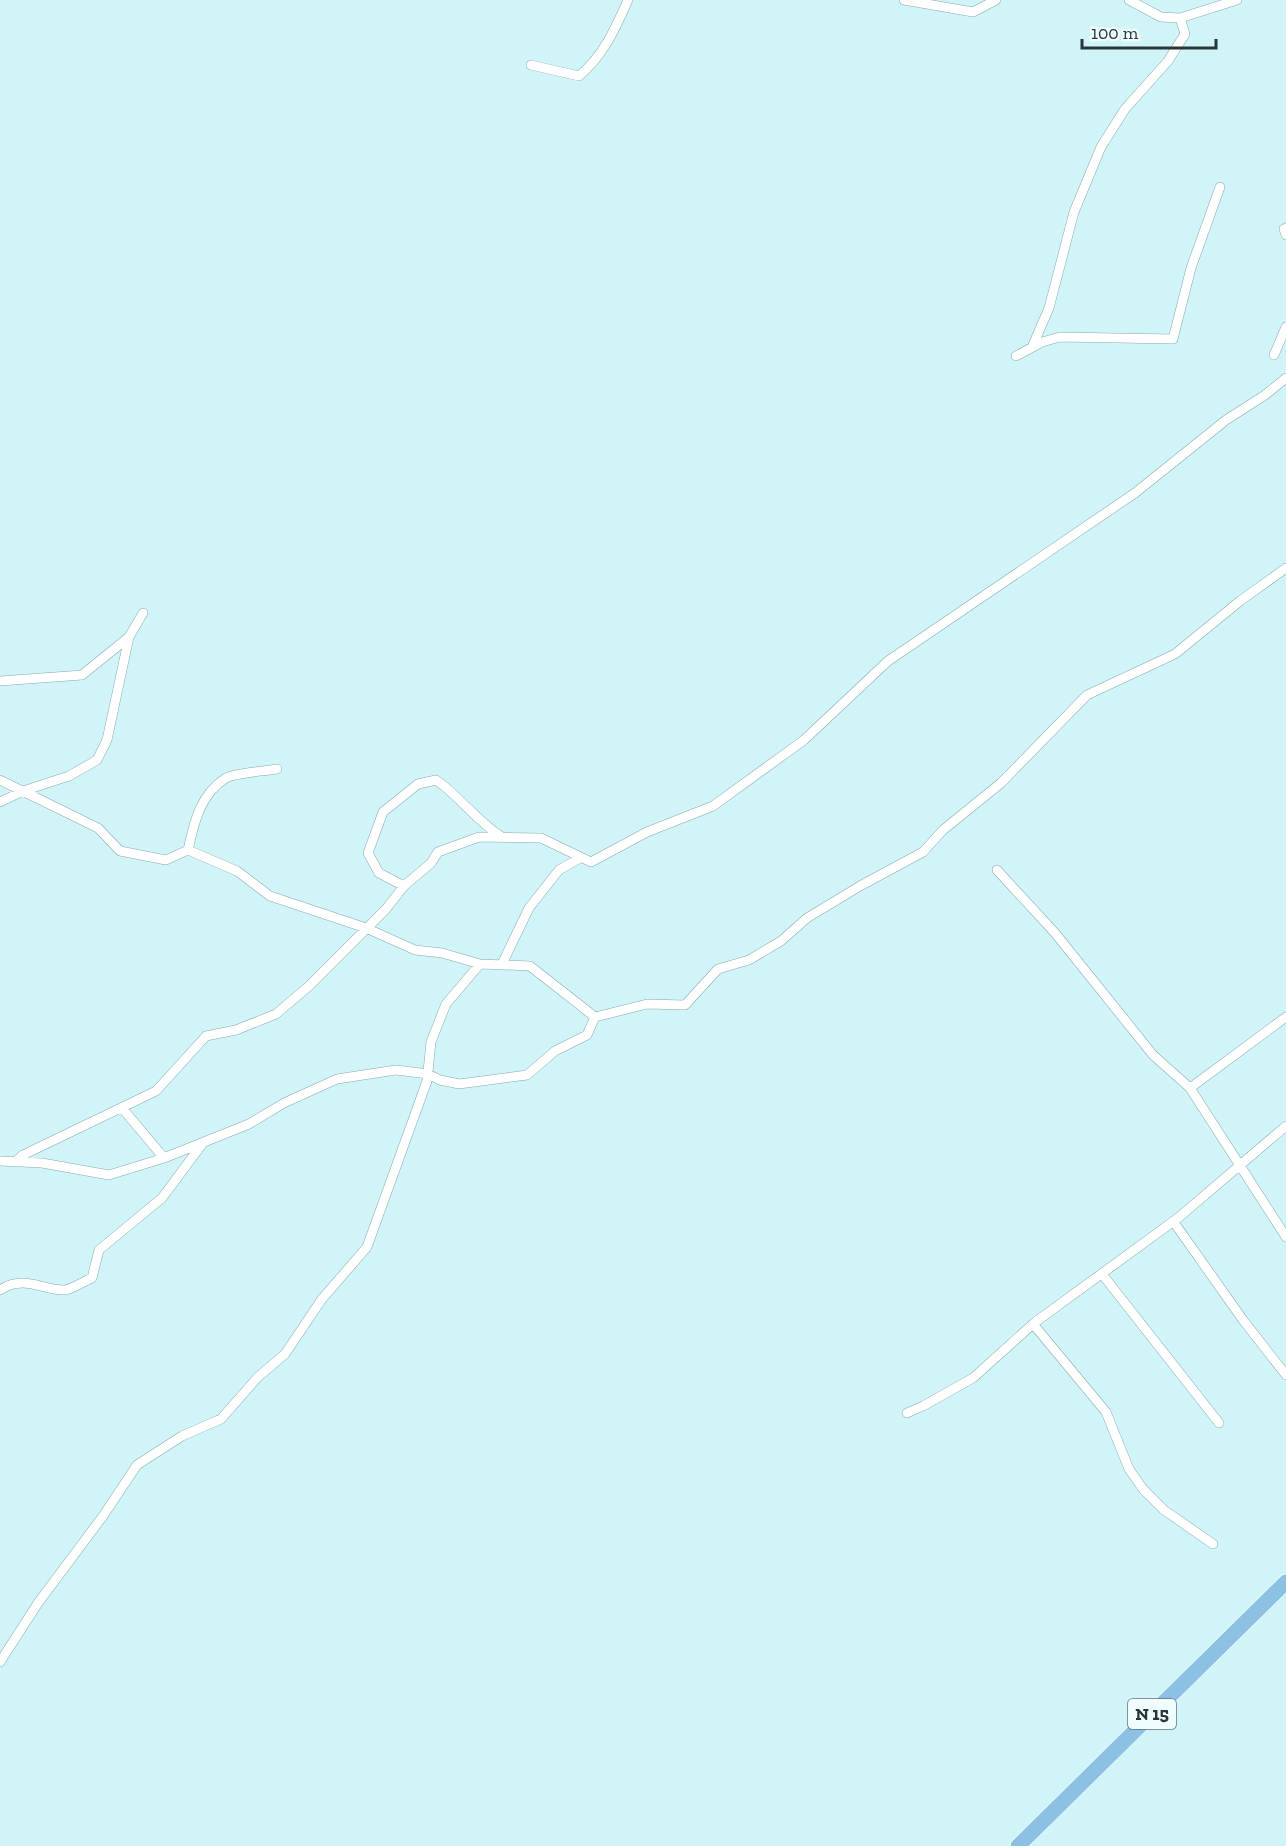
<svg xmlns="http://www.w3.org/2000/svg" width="1286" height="1846" viewBox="0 0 1286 1846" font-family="'Zilla Slab',serif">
  <rect width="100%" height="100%" fill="#d1f4f9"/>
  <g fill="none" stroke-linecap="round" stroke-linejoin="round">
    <g stroke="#87a8ac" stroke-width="10">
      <path id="street" d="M904 0 973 12 996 0
        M1129 0 1161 17 1180 18 1237 0
        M531 65 579 76C604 55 615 29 628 0
        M1286 228 1284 229 1286 235
        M1032 347 1049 308 1074 212 1101 147 1125 109 1168 61 1185 34 1180 18
        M1274 355 1286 327
        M1016 356 1042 342 1060 337 1173 339 1191 268 1220 187
        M0 681 82 675 129 637
        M0 780 98 828 120 851 166 860 188 850 237 871 270 896 366 928 415 950 442 953 480 964 530 966 595 1017
        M0 802 23 791 69 776 97 760 107 740 129 637 143 613
        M188 850C194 823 200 794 226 778 234 773 266 771 277 769
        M997 870 1055 933 1153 1055 1190 1088 1286 1237
        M404 886 379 873 368 853 383 812 418 784 436 780C462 798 475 820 502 837
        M502 964 529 908 559 870 580 858
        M1190 1088 1286 1017
        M122 1108 164 1158
        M0 1161 42 1163 109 1175 164 1158 249 1124 284 1103 337 1079 396 1070 428 1074 440 1080 459 1084 527 1075 555 1051 587 1035 595 1017 647 1004 685 1005 718 969 749 960 781 941 807 918 860 886 923 852 943 830 1001 783 1087 695 1175 654 1240 601 1286 568
        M15 1162 23 1155 156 1091 206 1036 236 1030 276 1014 309 986 386 909 404 886 431 863 438 852 479 837 541 838 591 862 647 832 713 806 804 740 888 661 1135 493 1226 420 1265 395 1286 378
        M1173 1221 1243 1320 1286 1375
        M1102 1274 1219 1423
        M0 1290C24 1274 44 1291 65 1290 73 1289 84 1281 92 1278L99 1250 162 1198 203 1143
        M1033 1324 1106 1412 1129 1469 1143 1489 1164 1510 1213 1544
        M907 1413 923 1406 973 1378 1034 1323 1178 1218 1286 1126
        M0 1662 38 1603 103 1516 137 1465 182 1436 221 1419 258 1377 285 1354 322 1299 367 1247 427 1081 431 1042 446 1004 480 964"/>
    </g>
    <g stroke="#fff" stroke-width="16">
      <path id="primary" d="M1018 1846 1286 1582"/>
    </g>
    <use href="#street" stroke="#fff" stroke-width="9"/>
    <use href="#primary" stroke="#8dc1e3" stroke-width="15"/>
  </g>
  <g text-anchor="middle" stroke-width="6" stroke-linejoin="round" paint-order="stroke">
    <rect fill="#effdff" stroke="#647274" stroke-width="1.5" x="1128" y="1699" width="48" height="30" rx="4.5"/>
    <g font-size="18" font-weight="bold" fill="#283638">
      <text x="1152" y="1720">N 15</text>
    </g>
  </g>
  <path d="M1082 39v9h134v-9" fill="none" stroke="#283638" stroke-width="3"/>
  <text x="1091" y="39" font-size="18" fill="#283638" stroke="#effdff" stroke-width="4.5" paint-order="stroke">100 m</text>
</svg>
